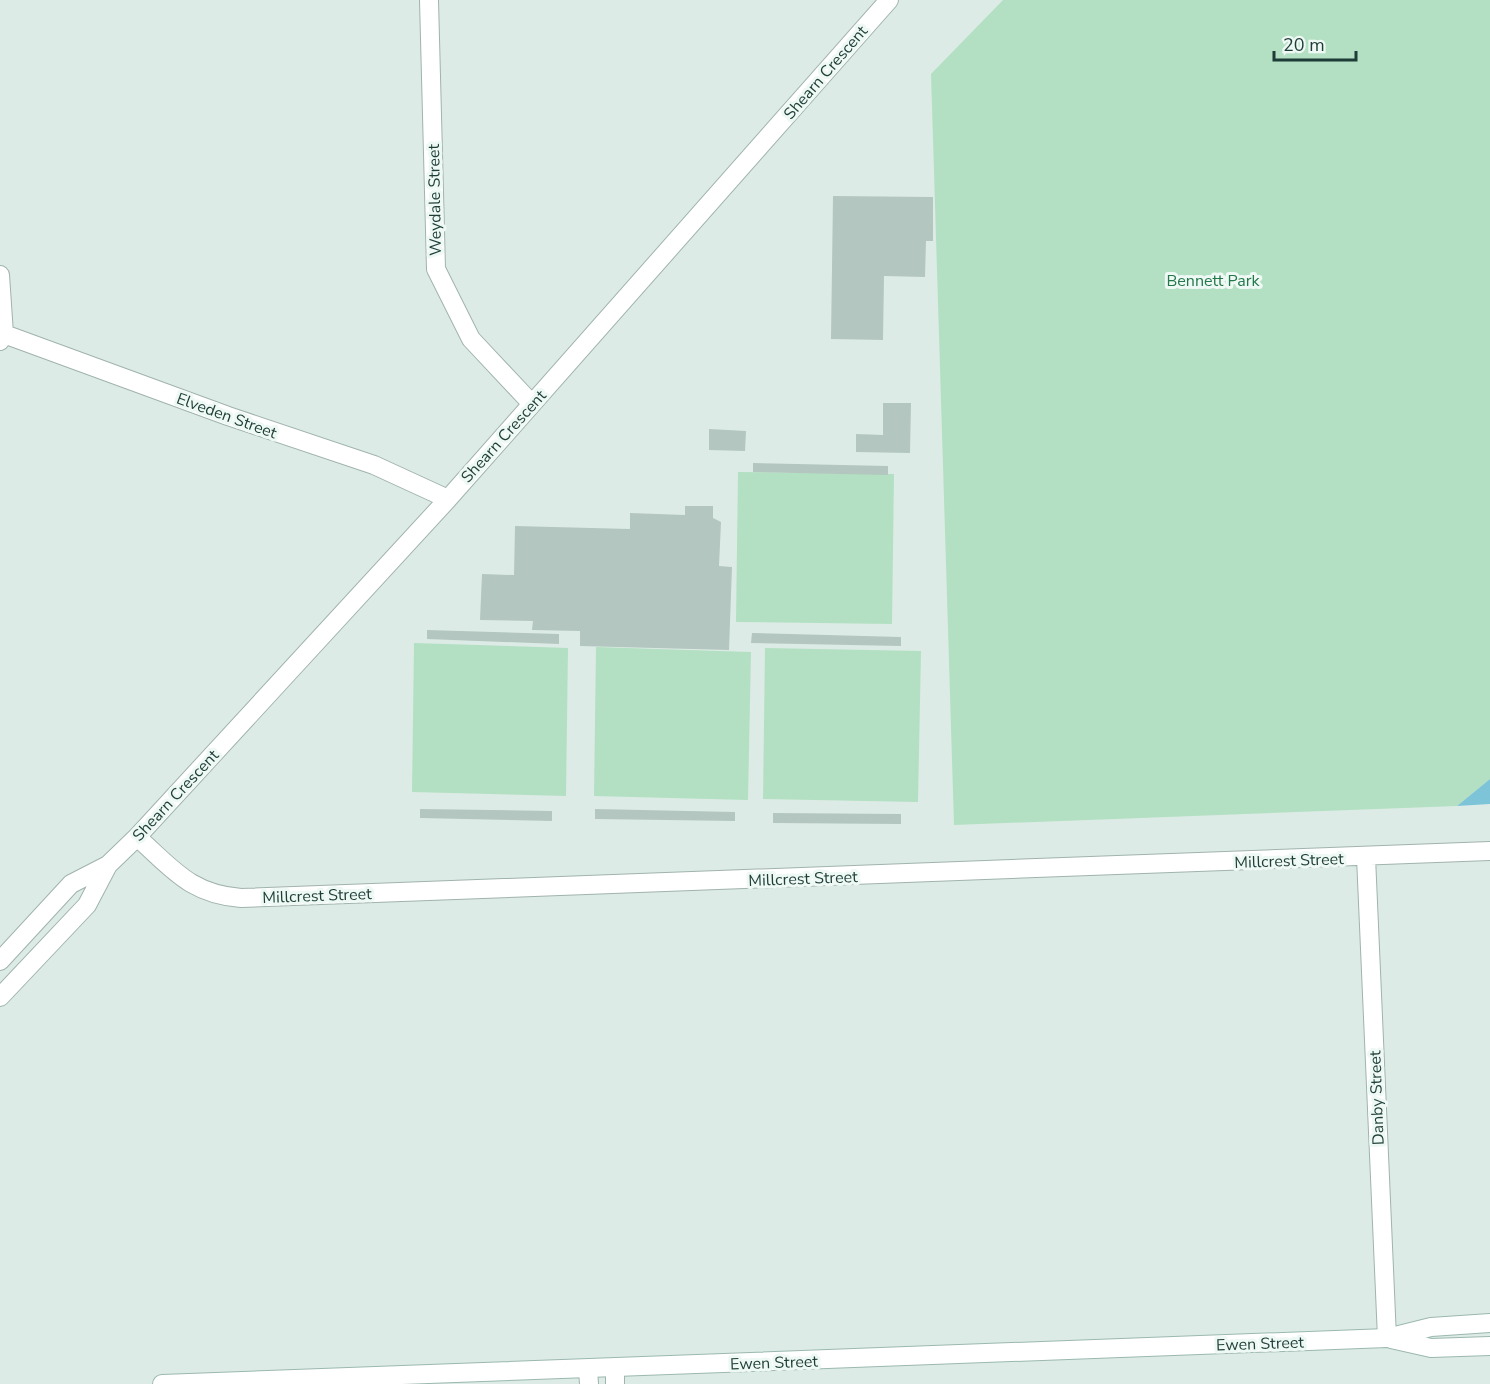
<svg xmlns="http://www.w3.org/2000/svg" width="1490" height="1384" viewBox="0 0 1490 1384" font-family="'Nunito Sans',sans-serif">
  <rect width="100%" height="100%" fill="#ddebe6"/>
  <path fill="#b3e0c2" d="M1003 0H1490V779L1457 806 954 825 931 74Z
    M738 472 894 474 892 624 736 622Z
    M414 643 568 648 566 796 412 792Z
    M596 647 751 652 748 800 594 796Z
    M765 648 921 651 918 802 763 799Z"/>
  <path fill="#7ec4d8" d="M1490 779V804L1457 806Z"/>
  <path fill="#b3c6bf" d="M833 196 933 197V241H926L925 277 884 276 883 340 831 339Z
    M883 403H911L910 453 856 452V434L883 435Z
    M709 429 746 431 745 451 709 450Z
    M753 463 888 466V475L753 472Z
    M685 506H713V518L721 522 719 566 732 567 729 650 580 646V631L532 630 533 621 480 620 482 574 514 575 515 526 630 529V513L685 515Z
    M427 630 559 634V644L427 639Z
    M752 633 901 637V646L751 643Z
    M420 809 552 811V821L420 818Z
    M595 809 735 812V821L595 819Z
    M773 813 901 814V824L773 823Z"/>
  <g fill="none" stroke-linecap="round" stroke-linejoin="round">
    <g stroke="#a0b3ae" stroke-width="20">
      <path id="street" d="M429 0 436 269 471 339 532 404
        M0 275 4 334 0 341
        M4 334 228 416 374 465 448 499
        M137 837C173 869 190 894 241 898L1490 851
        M1366 857 1387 1338
        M0 961 71 884 108 865 137 837 448 499 889 0
        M0 997 87 905 108 865
        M615 1368V1384
        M588 1369 589 1384"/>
    </g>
    <g stroke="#9bb8b0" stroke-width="20">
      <path id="secondary" d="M1391 1339 1431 1348 1490 1346
        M162 1384 1387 1338 1431 1327 1490 1323"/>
    </g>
    <use href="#street" stroke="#fff" stroke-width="18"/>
    <use href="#secondary" stroke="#fff" stroke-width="18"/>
  </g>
  <g text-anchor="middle" stroke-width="6" stroke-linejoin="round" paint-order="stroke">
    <g font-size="16" fill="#1d3d36" stroke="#eef8f4">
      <text transform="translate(825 72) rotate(-49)" y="6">Shearn Crescent</text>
      <text transform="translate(434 200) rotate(-91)" y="6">Weydale Street</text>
      <text transform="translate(227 415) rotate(20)" y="6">Elveden Street</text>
      <text transform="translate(503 436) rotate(-48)" y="6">Shearn Crescent</text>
      <text transform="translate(175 795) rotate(-47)" y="6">Shearn Crescent</text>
      <text transform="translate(1289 860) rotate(-2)" y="6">Millcrest Street</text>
      <text transform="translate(803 878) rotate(-2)" y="6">Millcrest Street</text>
      <text transform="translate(317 895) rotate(-2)" y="6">Millcrest Street</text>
      <text transform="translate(1376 1098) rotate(-92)" y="6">Danby Street</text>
      <text transform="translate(1260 1343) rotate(-2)" y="6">Ewen Street</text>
      <text transform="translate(774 1362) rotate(-2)" y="6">Ewen Street</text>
    </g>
    <g font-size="16" fill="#23784a" stroke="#eef8f4">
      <text x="1213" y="286">Bennett Park</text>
    </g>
  </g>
  <path d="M1274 51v9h82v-9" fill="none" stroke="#1d3d36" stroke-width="3"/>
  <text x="1283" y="51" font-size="18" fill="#1d3d36" stroke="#eef8f4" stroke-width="4.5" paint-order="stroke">20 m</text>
</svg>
